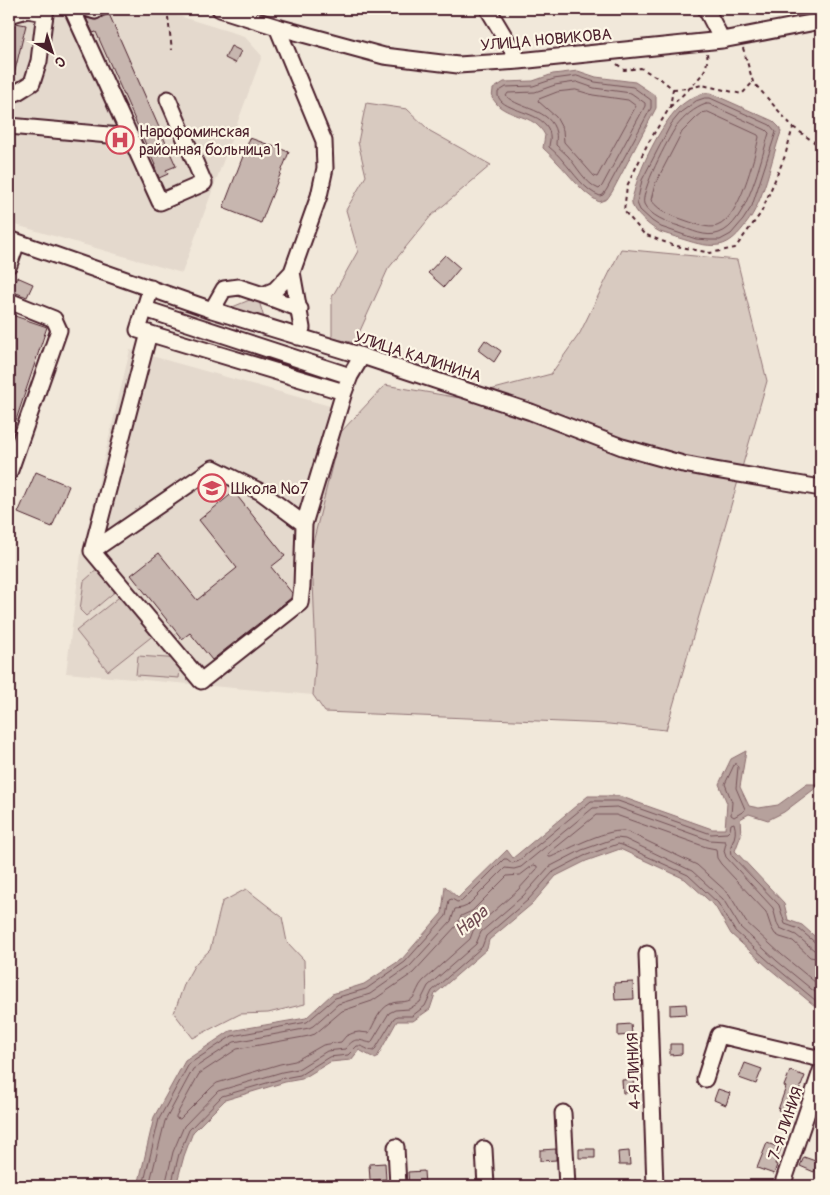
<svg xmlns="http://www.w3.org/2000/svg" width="830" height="1195" viewBox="0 0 830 1195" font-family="Pangolin,sans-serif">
  <rect width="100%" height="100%" fill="#f1e8da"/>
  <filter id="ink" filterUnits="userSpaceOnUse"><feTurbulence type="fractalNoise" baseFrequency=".02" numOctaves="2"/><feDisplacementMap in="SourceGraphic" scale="10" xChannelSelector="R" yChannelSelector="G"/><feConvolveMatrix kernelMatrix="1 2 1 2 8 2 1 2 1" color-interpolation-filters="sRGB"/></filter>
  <g filter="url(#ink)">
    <path fill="#e4d9cd" d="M9 9H156L244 36 262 56 182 273 9 223Z
      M130 350 344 410 340 433 308 563 313 581 316 656 313 695 66 673 81 555Z"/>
    <path fill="#d8cac0" stroke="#917476" d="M366 103 407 109 430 131 491 165 431 216 388 269 359 333V344L332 338V297L358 251 346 210 366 176 358 142Z
      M621 249 737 260 767 381 666 730 609 724 325 712 313 695 316 656 313 581 308 563 340 433 385 385 460 398 551 374 580 333Z
      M252 299 259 301 264 318V320L230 308Z
      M99 568 117 590 86 616 80 610 84 581Z
      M123 594 155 634 108 671 76 631Z
      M138 656 181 659 179 678 136 675Z
      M246 889 282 917 287 942 304 960 305 1004 268 1013 240 1014 193 1038 174 1013 185 982 195 964 210 950 222 902Z"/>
    <path fill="#b6a19c" stroke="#8b6d6f" d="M578 71 596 77 635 82 656 96V108L612 192 607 199 599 202C580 191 572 177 557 162 553 157 548 153 543 148L545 135C534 115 517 119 500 107 497 105 495 101 492 98L493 89 504 82 533 81 553 74Z
      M704 93H710L773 121 779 127 781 132C771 160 764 202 746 224 739 233 731 243 719 245 705 247 692 242 679 238 673 236 666 234 660 232 652 228 633 213 632 203 631 200 633 195 634 192 639 169 661 125 678 108 686 101 694 96 704 93Z
      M746 751 740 787 749 806 759 808 778 805 807 784H821L784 812 768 820 749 814 740 819 741 835 735 851 784 903 788 920 802 925 821 942V1011L770 969 731 934 715 906 685 879 620 849 586 861 556 876 532 904 489 940 487 949 435 994 430 1009 413 1021H397L376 1059 359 1050 351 1060 330 1062 302 1079 285 1082 225 1100 193 1132 184 1156 176 1186H138L154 1117 185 1061 230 1031 306 1018 332 994 364 984 402 959 442 913 445 886 458 898 507 850 513 858 588 796H619L712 829H725L727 803 719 784 731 759Z"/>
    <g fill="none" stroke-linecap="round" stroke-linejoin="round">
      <path stroke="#755358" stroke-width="1" d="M577 76 595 82 633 87 651 100V108L607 189 603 195 600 196C584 190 574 173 563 161 559 156 554 151 549 147 549 143 551 139 550 135 548 114 515 113 502 102 501 101 498 97 498 96V92L506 87 533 86 554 79Z
        M577 82 594 88 631 93 645 103V106L602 186 599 189C586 184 577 167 568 156 564 152 560 149 556 145 556 141 557 136 556 133 551 108 520 110 506 96L508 93 535 92 555 85Z
        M576 90 593 95 628 100 636 106 597 177 594 176 564 142 563 130 556 117 538 101 539 99 557 92Z
        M705 98H710L770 125 776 132 752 206 743 220 731 234 720 240H710L696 239 661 227 652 221 640 210 637 203 642 180 671 124 681 112 688 107 696 101Z
        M706 104H709L766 130 769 133C761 159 747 224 719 233 706 238 691 230 679 226 668 223 649 215 644 204 640 192 668 139 676 127 684 117 694 108 706 104Z
        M708 112 758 135 759 137C754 158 740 218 717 226 708 229 696 224 687 221 673 216 661 213 651 200L655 184 682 132 696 118 702 113Z
        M736 764 738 767 736 788 745 809 744 811 734 817 731 815 732 802 725 784 734 765Z
        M534 865 537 866V869L518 890 477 926 473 931 470 939 423 981C418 986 417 993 413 998 406 1004 398 1000 390 1004 379 1009 374 1024 369 1033L359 1032 353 1033 346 1036 341 1042 323 1045 295 1061 280 1064 217 1083 212 1087 180 1119 176 1118V1116L199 1074 237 1049 309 1036 315 1034 342 1011 372 1001 413 973 457 925 461 916 472 911 507 876 520 875Z
        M821 959 810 957 793 941 780 937 775 934 771 927 766 912 721 864 717 858 716 849 706 847 616 815H596L548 854 549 857H551C569 849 610 826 628 832L697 865 729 894 746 922 782 955 821 987
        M143 1186 159 1119 189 1064 232 1036 307 1022 335 998 366 989 405 962 446 916 449 900 452 899 457 902 462 901 504 859H507L512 863 517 862 591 801H618L711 834 727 833 730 830 731 824 734 823C739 839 728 843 731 855L779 905 785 924 799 929 817 944 821 945
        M149 1186 165 1121 193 1069 234 1042 309 1028 313 1026 338 1004 370 994 410 966 451 921 455 909 462 908 467 906 505 868 514 869 521 867 593 808 617 807 709 840 725 841 726 843 724 851 726 857 773 908 777 923 780 928 796 935 814 950 821 952
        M165 1186 173 1152 184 1126 218 1091 282 1072 298 1069 327 1051 345 1049C356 1036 357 1040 371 1043L389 1013 395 1010 409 1009 420 1002 428 986 476 944 481 932 523 896 549 867 582 850 616 838 625 839 692 871 723 899 740 927 777 961 821 997
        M171 1186 179 1154 189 1130 222 1096 284 1078 300 1075 329 1057 348 1055 357 1046C363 1045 368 1051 374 1051L394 1018 397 1016H412L425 1006 432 991 482 947 486 936 528 900 553 872 584 856 618 844 622 845 688 875 718 903 735 931 773 965 821 1005"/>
    </g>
    <path fill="#c7b6af" stroke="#4a1f2b" d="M109 14 176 166 166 170 168 174 159 178 154 165H155L96 32 93 33 86 18 96 20Z
      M16 23 26 25 12 83H9V32L11 24Z
      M231 46 241 51 235 63 225 58Z
      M250 138 289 152 261 223 223 208Z
      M445 255 460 268 444 287 428 273Z
      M17 277 33 284 27 297 11 291Z
      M9 314 47 327 10 438H9V351L12 341 9 340Z
      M485 340 501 351 494 362 478 350Z
      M36 472 69 486 52 527 18 513Z
      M234 492 285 556 271 567 292 593 291 598 212 660 190 633 182 639 131 575 159 553 197 600 237 568 199 520Z
      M633 982 634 999 615 1000 614 983Z
      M686 1004 687 1014 670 1015V1005Z
      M631 1024 632 1035 618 1036V1025Z
      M670 1044H682V1054L670 1055Z
      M745 1063 762 1069 756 1084 739 1078Z
      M790 1071 805 1076 794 1104 796 1105 792 1115 778 1110 786 1087 784 1086Z
      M633 1079 634 1092 623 1093 622 1080Z
      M718 1089 730 1093 726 1105 714 1100Z
      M767 1143 781 1148 775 1164 777 1165 774 1174 757 1168Z
      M556 1149V1160L540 1161V1150Z
      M579 1149H595V1158H579Z
      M629 1151 630 1165H619L618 1152Z
      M804 1157 818 1162 814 1172 800 1166Z
      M385 1163 386 1179 370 1180 369 1164Z
      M424 1171 425 1185 409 1186 408 1172Z"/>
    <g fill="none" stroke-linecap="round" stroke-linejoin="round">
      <g stroke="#4a1f2b" stroke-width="19">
        <path id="minor" d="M72 9 160 202 204 183 168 99
          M89 9 95 11
          M488 9 519 61
          M706 9 722 40
          M9 15 27 10 45 13
          M277 27 384 56 458 65 519 61 722 40 821 21
          M9 93H16L32 83 39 61 43 28 46 9
          M9 126 131 137
          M9 239 212 310 362 356 531 412 622 447 683 464 715 470 821 488
          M9 265 17 242
          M292 272 302 328 298 337
          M151 288 138 330 344 392
          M263 295 300 309
          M9 301 54 319 59 330 9 473
          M145 309 350 376
          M212 310 224 289 239 287 263 295 275 290 292 272 319 196 325 168 324 141 277 27 220 9
          M149 333 92 551 201 681 300 603 302 586 304 524 344 392 350 376 362 356
          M92 551 213 468 261 492 304 524
          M647 954 655 1186
          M705 1079 719 1035 821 1059
          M563 1113 567 1186
          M396 1147 398 1186
          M484 1149 486 1186
          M782 1186 821 1071"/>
      </g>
      <path stroke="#4a1f2b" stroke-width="2" stroke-dasharray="4 4" stroke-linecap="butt" d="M167 9 172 50
        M743 48 753 82 793 127 821 147
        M617 64 624 70 641 68 662 80 673 89 670 107 647 145 627 186 624 211 644 234 672 245 710 253 735 248 761 213 785 156 793 127
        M673 89 689 88 702 85 742 94 753 82
        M670 107C678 99 701 79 705 69 707 64 708 58 707 53"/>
      <use href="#minor" stroke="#fcf5e5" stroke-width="15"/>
    </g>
  </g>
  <defs>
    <g id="hospital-ring" transform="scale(1.4375)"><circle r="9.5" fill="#fcf5e5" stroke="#d1495b" stroke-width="1.5"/><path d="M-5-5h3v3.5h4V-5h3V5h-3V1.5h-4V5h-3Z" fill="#d1495b"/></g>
    <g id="school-ring" transform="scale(1.4375)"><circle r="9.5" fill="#fcf5e5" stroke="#d1495b" stroke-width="1.5"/><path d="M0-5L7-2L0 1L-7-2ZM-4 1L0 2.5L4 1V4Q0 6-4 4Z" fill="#d1495b"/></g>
  </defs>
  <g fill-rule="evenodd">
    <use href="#hospital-ring" x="120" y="140"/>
    <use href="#school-ring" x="212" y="488"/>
  </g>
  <g text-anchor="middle" stroke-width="4.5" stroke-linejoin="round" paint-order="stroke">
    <g font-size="16" fill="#4a1f2b" stroke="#fcf5e5">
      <text transform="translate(546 39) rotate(-5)" y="6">УЛИЦА НОВИКОВА</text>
      <text transform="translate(418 356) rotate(18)" y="6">УЛИЦА КАЛИНИНА</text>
      <text transform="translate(633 1071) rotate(-92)" y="6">4-Я ЛИНИЯ</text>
      <text transform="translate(785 1123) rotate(-71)" y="6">7-Я ЛИНИЯ</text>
    </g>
    <g font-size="16" fill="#4a1f2b" stroke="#fcf5e5" text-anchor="start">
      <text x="139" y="137">Нарофоминская<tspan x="139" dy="18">районная больница 1</tspan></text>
      <text x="231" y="494">Школа №7</text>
    </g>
    <g font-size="18" font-style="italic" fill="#704c53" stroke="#fcf5e5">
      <text transform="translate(471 921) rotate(-40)" y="6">Нара</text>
    </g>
  </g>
  <rect width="830" height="1195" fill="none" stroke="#fcf5e5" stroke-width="30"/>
  <rect x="15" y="15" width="800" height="1165" fill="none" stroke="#4a1f2b" stroke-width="2" filter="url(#ink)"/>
  <g transform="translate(52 52) rotate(141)" stroke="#fcf5e5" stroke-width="4" paint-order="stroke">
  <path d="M0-4L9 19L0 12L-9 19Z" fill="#4a1f2b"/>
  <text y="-8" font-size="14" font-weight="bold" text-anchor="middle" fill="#4a1f2b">С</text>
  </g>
</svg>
